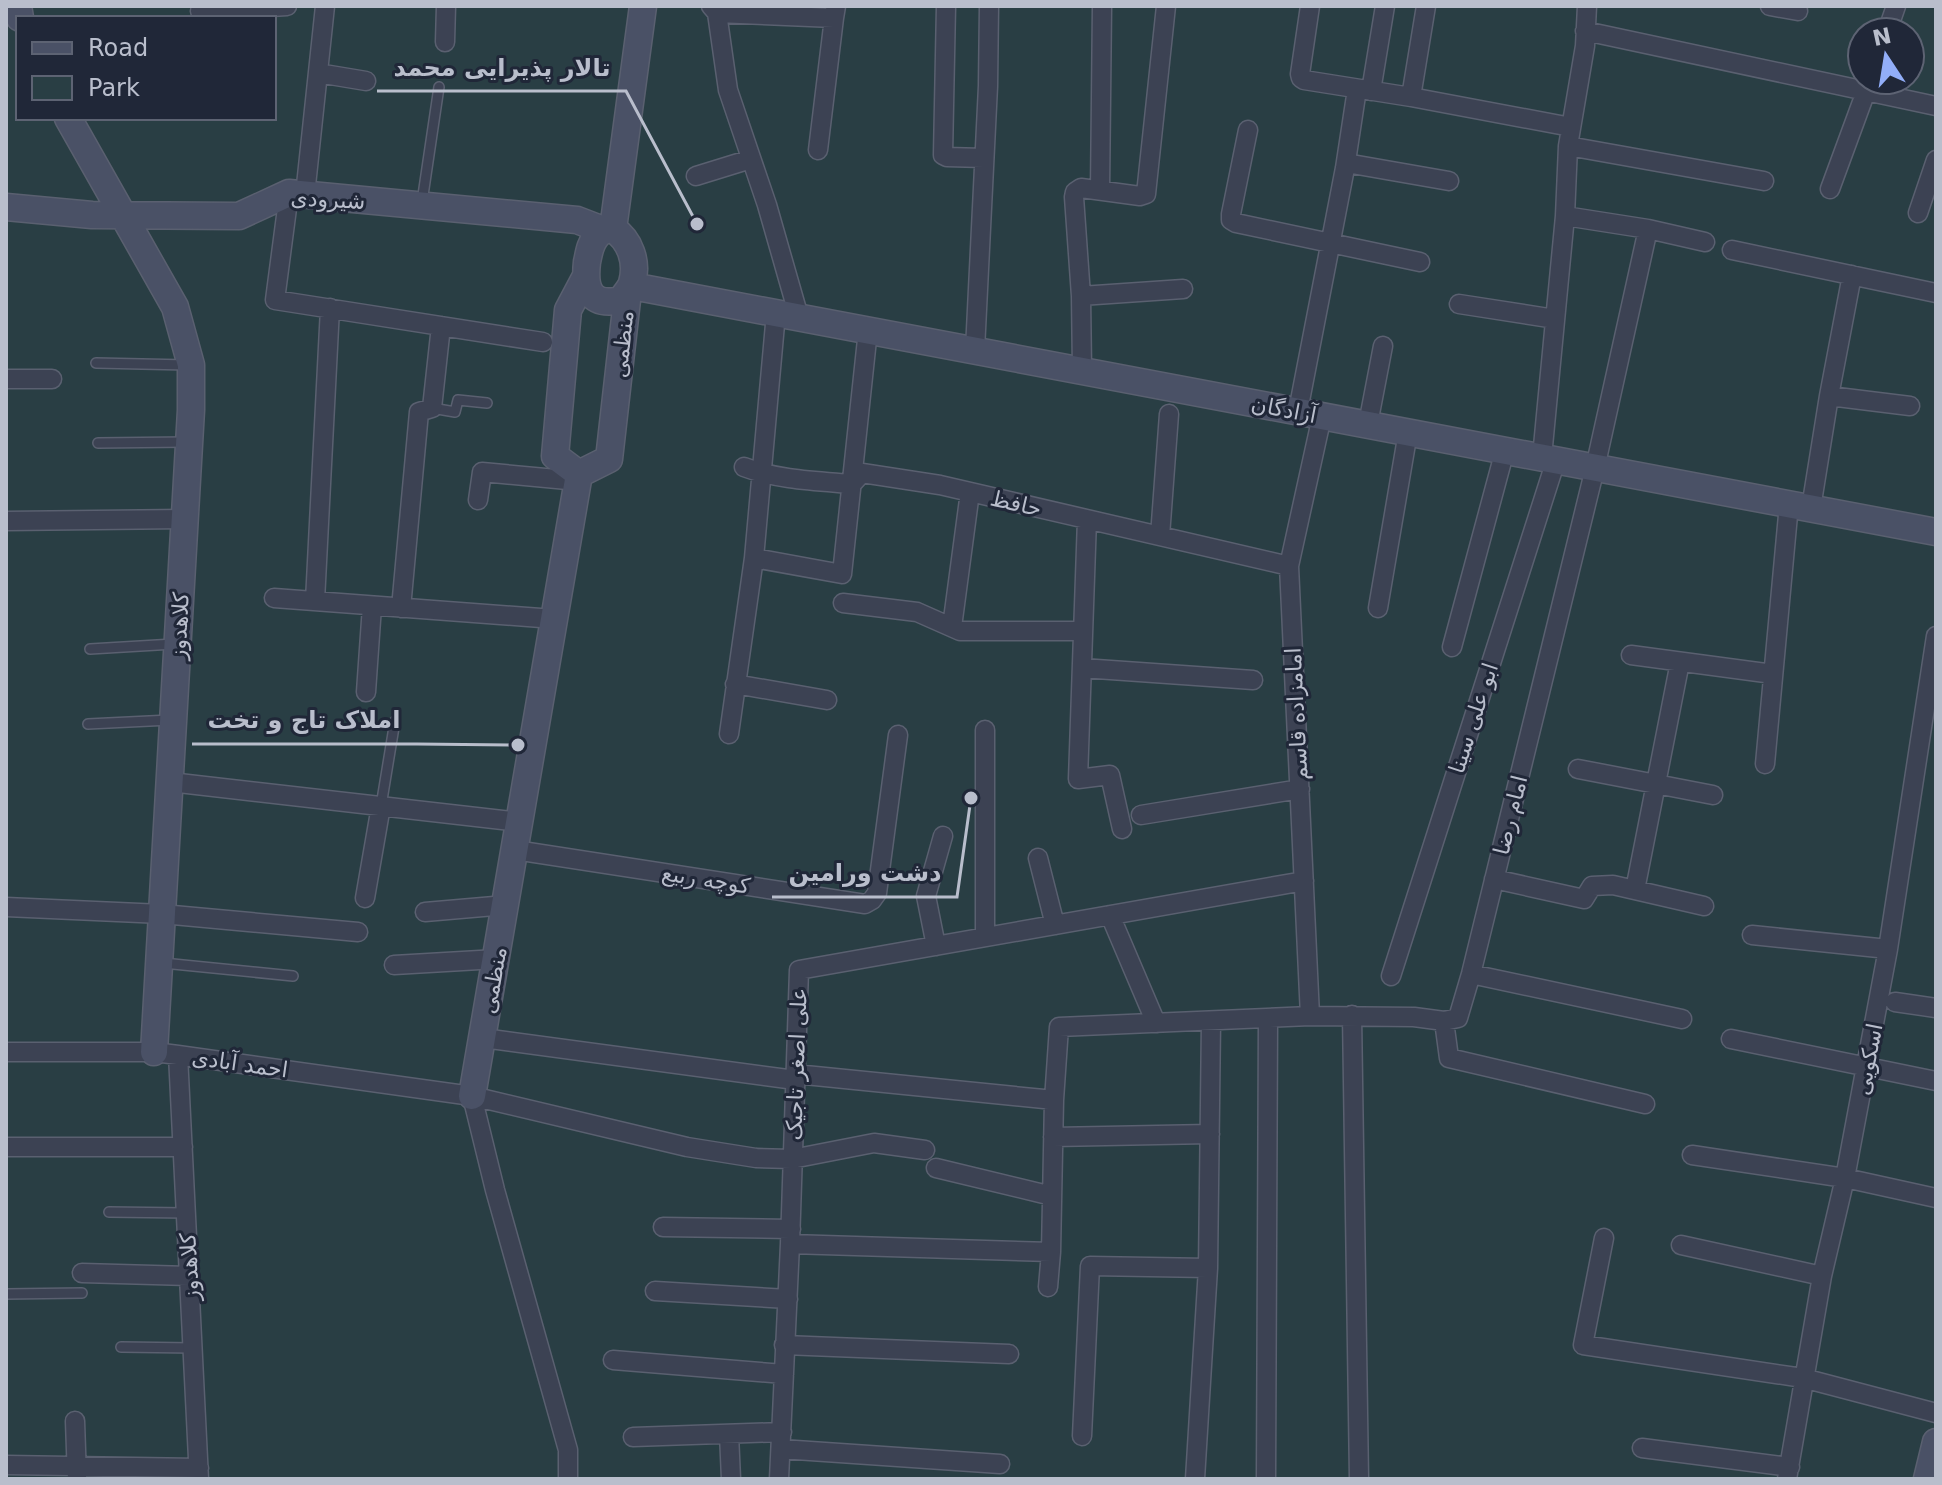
<svg xmlns="http://www.w3.org/2000/svg" width="1942" height="1485" viewBox="0 0 1942 1485" font-family="'DejaVu Sans',Cairo,sans-serif">
  <rect width="100%" height="100%" fill="#273043"/>
  <path fill="#293e44" fill-rule="evenodd" d="M6 6H1936V1479H6ZM18 18H274V118H18ZM1862 32H1910V80H1862Z"/>
  <g fill="none" stroke-linecap="round" stroke-linejoin="round">
    <g stroke="#5a6070" stroke-width="12">
      <path id="lane" d="M422 202 439 87
        M96 363 188 365
        M432 408 455 412 458 400 487 403
        M98 443 186 442
        M90 649 174 644
        M88 724 170 720
        M381 806 395 721
        M163 963 293 976
        M109 1212 186 1213
        M6 1294 82 1293
        M121 1347 193 1348"/>
    </g>
    <g stroke="#5a6070" stroke-width="21">
      <path id="street" d="M711 6 717 13 728 90 767 205 799 317
        M946 6 943 155 947 157 984 158
        M1310 6 1300 74 1301 78 1304 80 1411 97 1571 127
        M1770 6 1798 11
        M200 11 287 6
        M717 13 834 18 836 6
        M1585 31 1936 106
        M1887 32 1896 6
        M445 42 446 6
        M318 73 366 81
        M1371 91 1385 6
        M1411 97 1426 6
        M1248 130 1231 214V220L1236 223 1420 262
        M1568 146 1764 181
        M818 150 834 18
        M1346 163 1449 181
        M696 176 751 159
        M1830 189 1869 83
        M1100 190 1102 6
        M289 193 275 300 543 342
        M305 195 325 6
        M1918 213 1936 160
        M1565 216 1648 229 1705 242
        M1732 250 1936 293
        M1081 296 1183 289
        M1459 304 1555 319
        M975 350 988 86 989 6
        M1082 370 1081 296 1074 197 1075 192 1081 188 1140 196 1146 194 1166 6
        M6 379H52
        M1829 396 1910 406
        M1298 411 1345 168 1357 89
        M1368 424 1383 346
        M1542 457 1565 216 1568 146 1585 46 1587 6
        M744 467C778 480 816 481 852 484L862 473 940 485 1289 566
        M478 500 482 472 578 481
        M1811 508 1829 396 1852 275
        M1087 519 1078 779 1110 775 1122 829
        M6 521 185 519
        M1160 536 1169 414
        M754 558 842 574 868 330
        M274 598 554 619
        M315 601 330 308
        M843 603 917 612 960 631H1083
        M401 608 419 412 432 408 441 326
        M1378 608 1408 432
        M952 627 970 492
        M1452 647 1505 450
        M1631 655 1773 674
        M1082 668 1253 680
        M735 684 827 700
        M366 692 372 606
        M729 734 754 558 776 313
        M1765 764 1789 504
        M1578 769 1713 795
        M170 782 520 822
        M1141 815 1300 789
        M515 850 865 904 872 900 877 893 898 735
        M1038 858 1055 925
        M1494 879 1584 899 1592 886 1613 885 1704 906
        M1635 890 1680 662
        M365 898 381 806
        M6 907 162 914 358 932
        M425 912 506 905
        M1110 915 1156 1023
        M1752 935 1888 949
        M985 937V730
        M936 946 926 896 943 836
        M394 965 497 959
        M1471 974 1682 1019
        M1391 976 1556 460
        M1895 1002 1936 1008
        M1352 1015 1359 1479
        M1310 1016 1289 566 1322 416
        M1444 1021 1449 1058 1645 1104
        M483 1038 795 1080
        M1731 1039 1936 1081
        M6 1052H154L178 1055 472 1096 687 1147 756 1158 792 1159 874 1143 925 1150
        M178 1055 199 1479
        M795 1074 1054 1100
        M472 1096 495 1190 568 1450V1479
        M1053 1137 1210 1134
        M6 1147H183
        M1692 1155 1845 1178 1936 1198
        M936 1168 1052 1196
        M663 1227 791 1229
        M1604 1238 1583 1345 1803 1378 1936 1413
        M790 1244 1051 1252
        M1681 1245 1822 1276
        M82 1273 189 1276
        M1048 1287 1051 1252 1054 1100 1059 1027 1310 1016 1414 1017 1444 1021 1458 1018 1471 974 1595 468 1648 229
        M655 1291 788 1299
        M784 1345 1009 1354
        M613 1360 784 1374
        M75 1421 77 1479
        M729 1434 731 1479
        M1082 1436 1090 1266 1208 1268
        M633 1437 782 1432
        M1642 1448 1790 1467
        M781 1449 1000 1464
        M6 1465 199 1468
        M779 1479 790 1244 799 970 1304 881
        M1195 1479 1208 1268 1211 1021
        M1266 1479 1268 1018
        M1787 1479 1822 1276 1845 1178 1888 949 1936 636"/>
    </g>
    <g stroke="#5a6070" stroke-width="29">
      <path id="secondary" d="M18 6 20 18
        M68 118 175 307 191 365V410L154 1052
        M6 207 92 215 239 216 289 193 577 220 603 230
        M613 229 643 6
        M613 229C630 240 638 262 632 283 630 289 625 294 621 300 589 307 584 288 587 262 589 253 590 244 596 237 600 231 606 230 613 229Z
        M586 276 568 310 555 456 579 474 609 459 628 291
        M632 286 1936 532
        M472 1096 579 474
        M1927 1479 1936 1442"/>
    </g>
    <use href="#lane" stroke="#3c4253" stroke-width="9"/>
    <use href="#street" stroke="#3c4253" stroke-width="18"/>
    <use href="#secondary" stroke="#4a5166" stroke-width="26"/>
  </g>
  <g text-anchor="middle" stroke-width="6" stroke-linejoin="round" paint-order="stroke">
    <g font-size="22" fill="#b9becc" stroke="#202738">
      <text transform="translate(328 199) rotate(3)" y="8">شیرودی</text>
      <text transform="translate(622 344) rotate(-84)" y="8">منظمی</text>
      <text transform="translate(1284 409) rotate(11)" y="8">آزادگان</text>
      <text transform="translate(1016 503) rotate(13)" y="8">حافظ</text>
      <text transform="translate(179 626) rotate(-87)" y="8">کلاهدوز</text>
      <text transform="translate(1296 714) rotate(-93)" y="8">امامزاده قاسم</text>
      <text transform="translate(1473 718) rotate(-72)" y="8">ابو علی سینا</text>
      <text transform="translate(1510 815) rotate(-76)" y="8">امام رضا</text>
      <text transform="translate(706 879) rotate(9)" y="8">کوچه ربیع</text>
      <text transform="translate(493 980) rotate(-80)" y="8">منظمی</text>
      <text transform="translate(1868 1059) rotate(-79)" y="8">اسکویی</text>
      <text transform="translate(240 1063) rotate(8)" y="8">احمد آبادی</text>
      <text transform="translate(796 1064) rotate(-88)" y="8">علی اصغر تاجیک</text>
      <text transform="translate(189 1267) rotate(-93)" y="8">کلاهدوز</text>
    </g>
  </g>
  <path fill="none" stroke="#b9becc" stroke-width="3" d="M697 224L626 91H377M518 745L417 744H192M971 798L957 897H772"/>
  <g fill="#b9becc" stroke="#202738" stroke-width="3">
    <circle cx="697" cy="224" r="8"/>
    <circle cx="518" cy="745" r="8"/>
    <circle cx="971" cy="798" r="8"/>
  </g>
  <g font-size="24" text-anchor="middle" font-weight="bold" fill="#b9becc" stroke="#202738" stroke-width="6" stroke-linejoin="round" paint-order="stroke">
    <text x="502" y="76">تالار پذیرایی محمد</text>
    <text x="304" y="728">املاک تاج و تخت</text>
    <text x="865" y="881">دشت ورامین</text>
  </g>
  <rect width="1942" height="1485" fill="none" stroke="#b9becc" stroke-width="16"/>
  <rect x="16" y="16" width="260" height="104" fill="#202738" stroke="#5d6373" stroke-width="2"/>
  <rect x="32" y="42" width="40" height="12" fill="#4a5166" stroke="#5d6373" stroke-width="2"/>
  <text x="88" y="56" font-size="24" fill="#b9becc">Road</text>
  <rect x="32" y="76" width="40" height="24" fill="#293e44" stroke="#5d6373" stroke-width="2"/>
  <text x="88" y="96" font-size="24" fill="#b9becc">Park</text>
  <g transform="translate(1886 56) rotate(348)"><circle r="38" fill="#202738" stroke="#5d6373" stroke-width="2"/>
  <path d="M0-6L14 30L0 20L-14 30Z" fill="#92aef8"/>
  <text y="-12" font-size="22" font-weight="bold" text-anchor="middle" fill="#b9becc">N</text>
  </g>
</svg>
